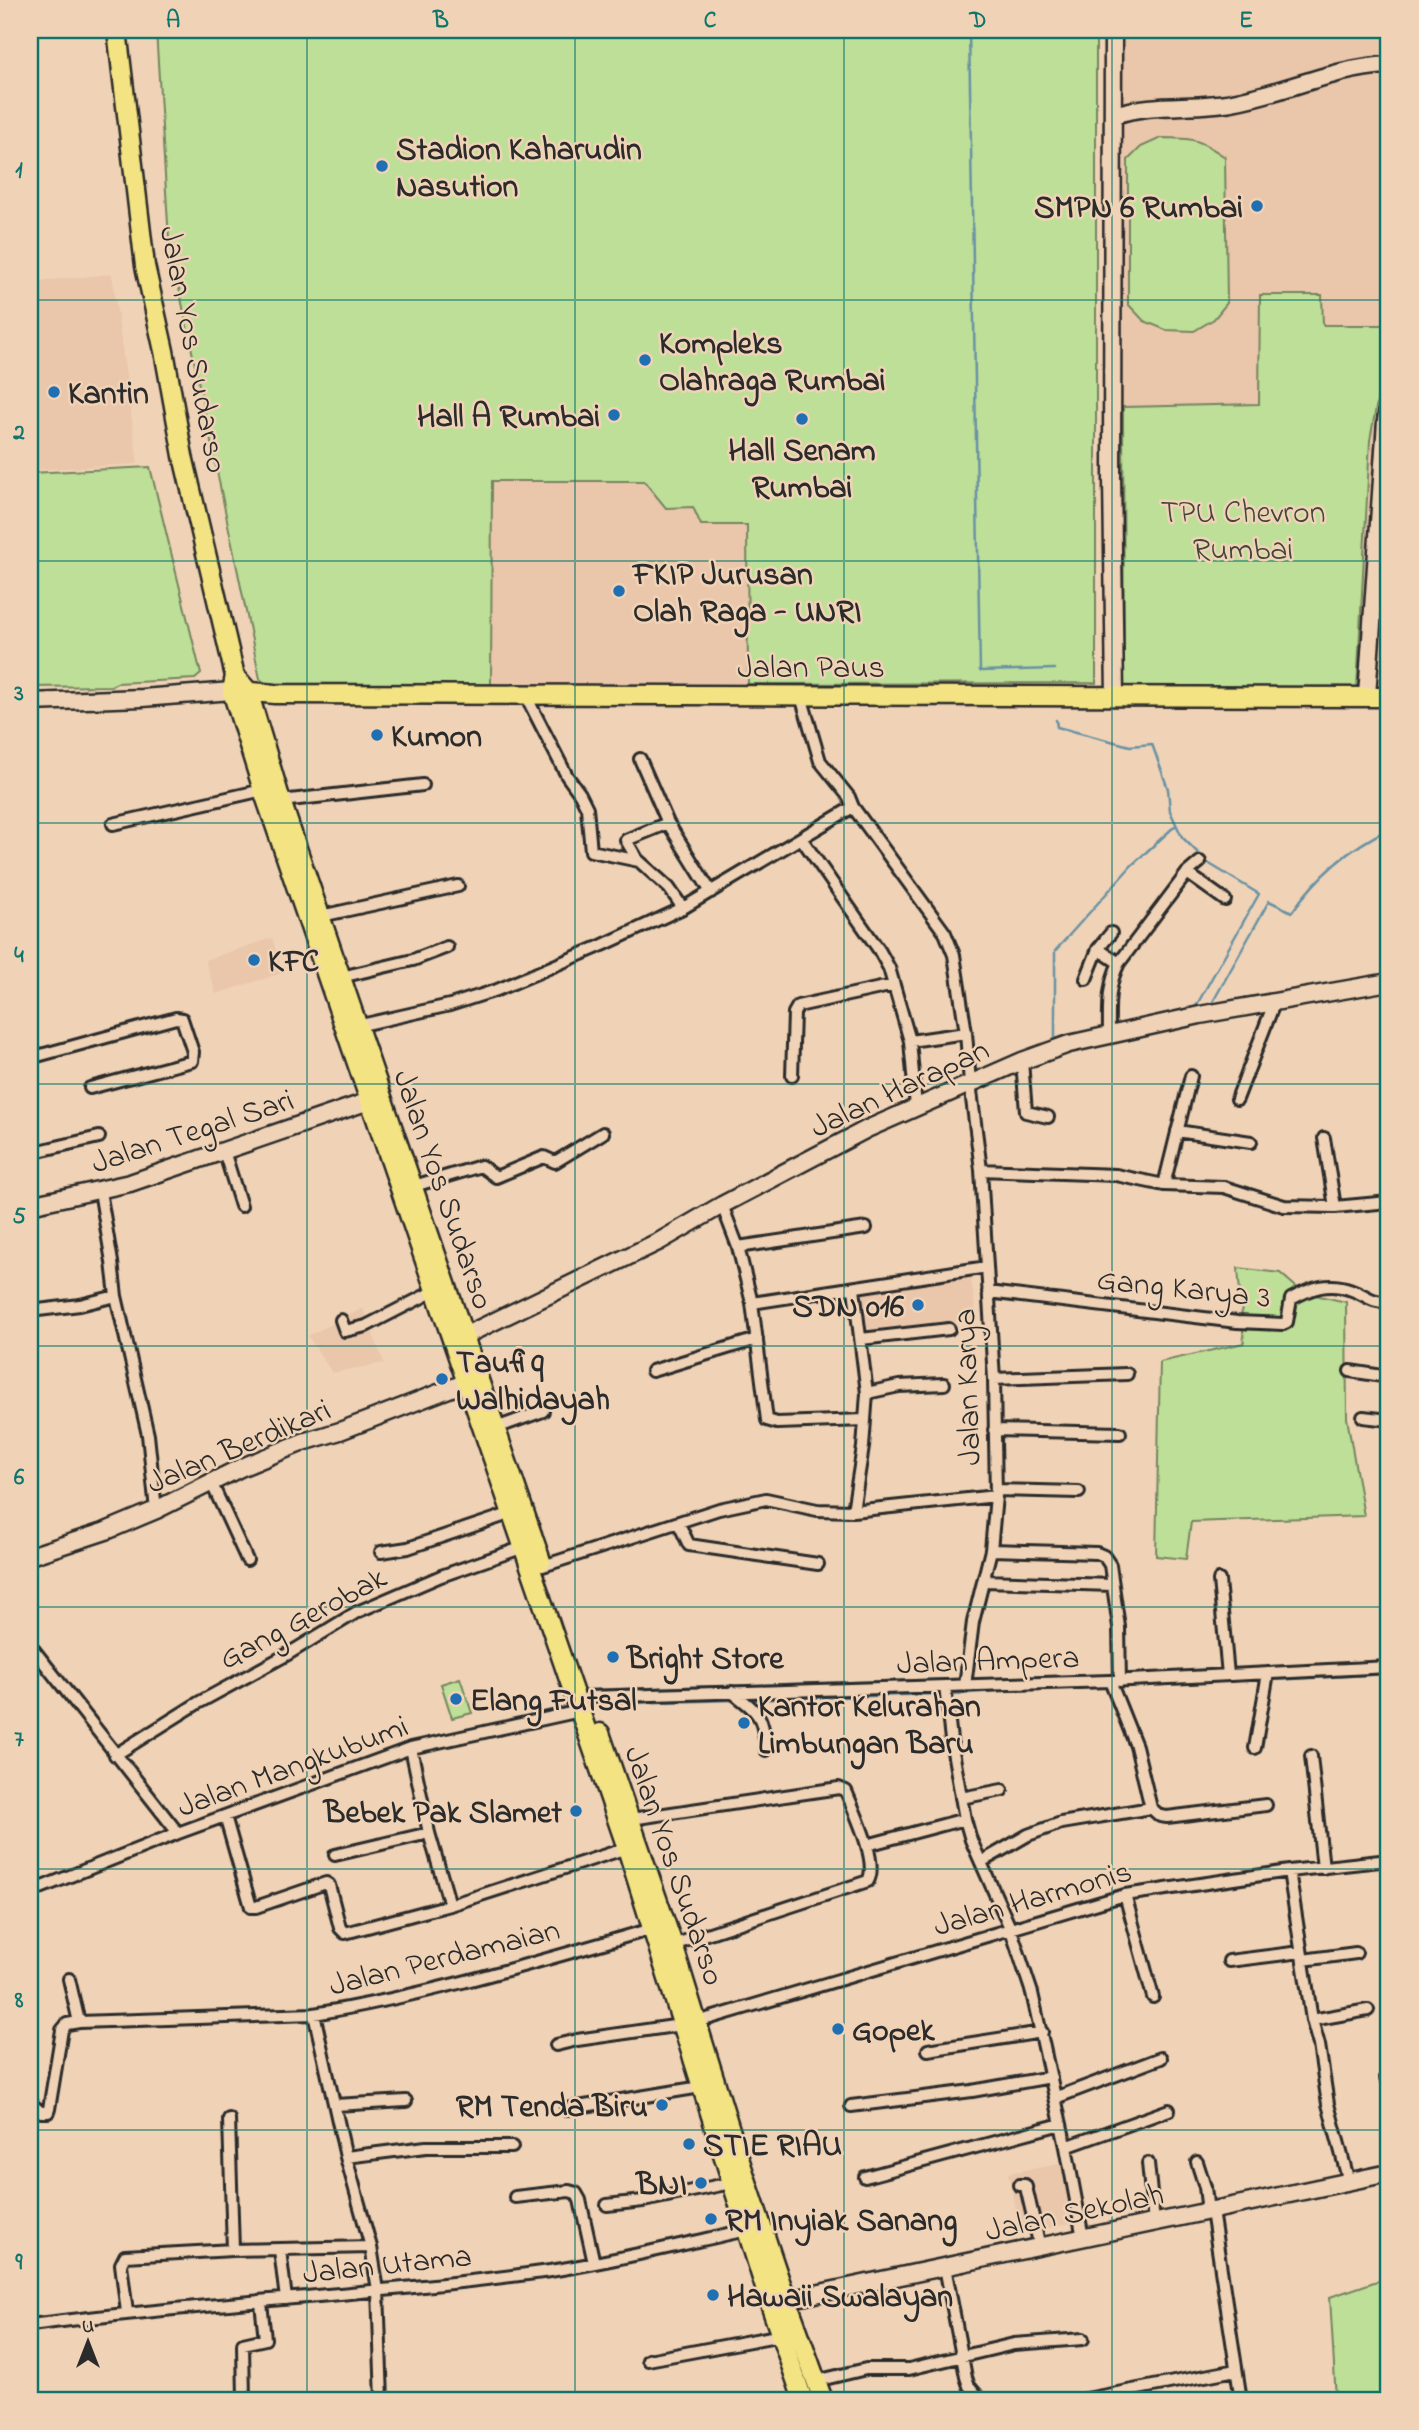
<svg xmlns="http://www.w3.org/2000/svg" width="1419" height="2430" viewBox="0 0 1419 2430" font-family="'Indie Flower',sans-serif">
  <rect width="100%" height="100%" fill="#f0d3b6"/>
  <filter id="ink" filterUnits="userSpaceOnUse"><feTurbulence type="fractalNoise" baseFrequency=".0143" numOctaves="2"/><feDisplacementMap in="SourceGraphic" scale="14" xChannelSelector="R" yChannelSelector="G"/><feConvolveMatrix kernelMatrix="1 2 1 2 8 2 1 2 1" color-interpolation-filters="sRGB"/></filter>
  <g filter="url(#ink)">
    <path fill="#eac6ab" d="M1120 30H1389V694L1122 691Z
      M112 274 138 464 30 470V282Z
      M491 481H644L666 508 693 507 701 525H747L748 684 491 686Z
      M272 938 283 973 216 994 205 960Z
      M971 1277 976 1319 865 1332 860 1291Z
      M363 1308 384 1363 332 1373 308 1336Z
      M1060 2164 1075 2222 1021 2234 1008 2173Z"/>
    <path fill="#bedf97" stroke="#748561" stroke-width="2" d="M156 30H1096V683L748 684 747 525H701L693 507 666 508 644 481H492L491 686H269L260 679 169 240Z
      M1161 138C1193 138 1199 139 1225 157L1227 303 1214 319 1194 331 1166 330 1144 321 1128 304V160L1141 147Z
      M1260 295H1322L1323 325H1389V337L1370 440 1357 689 1124 688 1123 407 1259 404Z
      M150 467 201 674 195 679 117 683 111 686 30 687V473Z
      M1238 1268 1280 1273 1302 1292 1346 1302 1347 1418 1364 1516 1191 1522 1186 1559 1156 1556 1160 1362 1244 1343Z
      M460 1678 472 1713 452 1718 441 1684Z
      M1389 2277V2400H1336L1330 2297Z"/>
    <g fill="none" stroke-linecap="round" stroke-linejoin="round">
      <path stroke="#6992a4" stroke-width="2.5" d="M969 30 980 671 1055 669
        M1056 720 1057 727 1130 746 1152 744 1168 789 1170 811 1182 837 1208 863 1259 894 1195 1008
        M1384 989 1389 1031
        M1275 994 1310 988
        M1210 1007 1269 901 1292 912C1317 876 1349 848 1389 829
        M1055 1044V951L1132 865 1175 826
        M475 1341 531 1312
        M975 1679H1003
        M1273 1680 1389 1674
        M1185 1682 1262 1680
        M585 1690 956 1679
        M955 1694 1025 1689
        M749 1700 936 1694
        M590 1704 736 1700"/>
      <g stroke="#2b2b2b" stroke-width="16">
        <path id="street" d="M1374 605 1389 606
          M803 703 820 761 849 797 853 807 945 933 954 955 966 1033 970 1083 981 1170 994 1379 996 1496 991 1550 973 1622 965 1686
          M530 704 567 776 580 794 587 808 591 851 639 861 669 888 683 908
          M640 759 668 823
          M281 801 423 785
          M113 824 263 790
          M801 838 879 950 889 968 910 1041 916 1107
          M637 859 626 840 668 823 711 892
          M1187 873 1225 900
          M321 916 458 886
          M1098 949 1119 963
          M341 977 413 960 447 947
          M1086 979 1098 949 1111 933
          M357 1026 450 1005 497 990 603 945 683 908 853 807
          M1109 1035C1109 1009 1107 986 1119 963L1187 873 1200 862
          M910 1041 966 1033
          M30 1058 176 1018 182 1019 193 1052 192 1061 90 1088
          M1022 1061 1026 1112 1048 1117
          M792 1076 794 1013 798 1006 894 985
          M1237 1099 1275 1001
          M1177 1131 1251 1142
          M1324 1138 1335 1207
          M224 1151 241 1206
          M30 1153 99 1137
          M981 1170 1116 1175 1164 1185 1224 1187 1284 1206 1335 1207 1389 1202
          M1164 1185 1191 1076
          M414 1186 481 1166 496 1177 544 1157 555 1162 603 1133
          M100 1191 112 1262 116 1296 148 1435 156 1510
          M722 1205 738 1247 752 1303 767 1420 777 1423 865 1420
          M738 1247 866 1228
          M988 1292 1237 1322 1283 1324 1287 1322 1291 1299C1311 1288 1329 1281 1352 1290 1369 1296 1368 1302 1389 1302
          M752 1303 987 1267
          M30 1311 80 1305 116 1296
          M341 1320 345 1331 366 1326 436 1290
          M861 1339 949 1329
          M652 1371 757 1339
          M1350 1371 1389 1377
          M994 1379 1127 1374
          M867 1393 899 1386 944 1384
          M1363 1417 1389 1420
          M496 1428 543 1411
          M994 1430 1120 1433
          M212 1484 247 1560
          M996 1490 1079 1492
          M853 1511 863 1447 867 1393 854 1289
          M679 1524 689 1545 818 1564
          M991 1550 1097 1553 1104 1556 1110 1565 1119 1627 1120 1681
          M381 1552 408 1548 512 1513
          M543 1566 719 1509 766 1499 817 1510 853 1511 996 1496
          M1219 1580 1228 1675
          M983 1581 1113 1585
          M30 1645 178 1833
          M945 1686 951 1740 965 1819 971 1840 1011 1930 1032 1993 1066 2147 1083 2238
          M732 1692C759 1713 763 1714 766 1750
          M588 1697 1110 1681 1389 1667
          M411 1748 429 1833 450 1905
          M1255 1748 1268 1673
          M115 1755 198 1703 288 1654 357 1612 441 1576 524 1547
          M1311 1756 1323 1868
          M961 1798 1002 1790
          M1151 1808 1160 1816 1167 1817 1266 1805
          M225 1816 251 1907H256L326 1883 329 1885 340 1928 345 1933 450 1905 627 1848
          M631 1819 839 1788 846 1791C854 1811 879 1862 868 1881L673 1945
          M867 1845 965 1819
          M335 1855 429 1833
          M981 1862 1028 1835 1061 1823 1151 1808 1136 1746 1110 1681
          M1289 1871 1312 2020 1319 2045 1328 2104 1349 2182
          M30 1892 178 1833 411 1748 580 1711
          M1125 1895 1153 1997
          M1303 1960 1356 1953
          M1229 1961 1301 1952
          M69 1979 79 2022
          M314 2014 346 2157 371 2247 378 2290 382 2400
          M1312 2020 1368 2010
          M697 2022 1125 1895 1289 1871 1389 1860
          M556 2045 577 2040 681 2025
          M928 2050 1042 2032
          M1386 2078H1389
          M1055 2098 1161 2058
          M30 2103 41 2112H48L49 2109 62 2030 67 2024 79 2022 314 2014C429 1995 540 1961 652 1929
          M335 2105 406 2101
          M851 2106 972 2091 1051 2077
          M566 2109 701 2087
          M229 2119 233 2250
          M1066 2147 1169 2110
          M346 2157 426 2147H512
          M1197 2162 1205 2187 1208 2212
          M1148 2163 1154 2223
          M865 2177 1061 2124
          M1019 2185H1025L1026 2187 1040 2247
          M515 2197 569 2191 576 2193 580 2200 594 2263
          M607 2205 643 2201 731 2183
          M1212 2211 1241 2400
          M280 2250 286 2299
          M945 2267 966 2377 969 2386 981 2400
          M127 2312 121 2264 125 2256 233 2250 371 2247
          M30 2325C203 2302 377 2295 550 2271 616 2261 682 2244 747 2230
          M648 2360 782 2335
          M816 2381 866 2369H909L1014 2344 1083 2339
          M244 2400 243 2344 265 2339 261 2303
          M1081 2400 1236 2370"/>
      </g>
      <g stroke="#2b2b2b" stroke-width="21">
        <path id="secondary" d="M1113 30 1112 478 1115 696
          M1115 115C1152 102 1194 109 1232 102 1287 92 1332 68 1389 65
          M1367 696 1386 421 1389 401
          M30 702 142 698 232 691
          M30 1205 130 1183 369 1101
          M464 1336 660 1241 722 1205 867 1129 1022 1061 1069 1044 1200 1015 1389 982
          M30 1556 106 1531 156 1510 240 1468 303 1442 340 1431 467 1382
          M776 2305 787 2300 1389 2173"/>
      </g>
      <g stroke="#2b2b2b" stroke-width="23">
        <path id="primary" d="M117 30 145 266 164 351 183 456 235 676 232 691 263 790 627 1848 771 2307 803 2400
          M235 676 248 691 281 801 335 960 541 1561
          M239 691 275 694 1389 697
          M600 1733 673 1945 736 2149 780 2281 823 2400"/>
      </g>
      <use href="#street" stroke="#f0d3b6" stroke-width="10"/>
      <use href="#secondary" stroke="#f0d3b6" stroke-width="16"/>
      <use href="#primary" stroke="#f4e382" stroke-width="18"/>
    </g>
  </g>
  <path fill="none" stroke="#0f766e" stroke-width="2" stroke-opacity="0.55" d="M307 30V2400M575 30V2400M844 30V2400M1112 30V2400M30 300H1389M30 561H1389M30 823H1389M30 1084H1389M30 1346H1389M30 1607H1389M30 1869H1389M30 2130H1389"/>
  <g fill="#1f6fb2" stroke="#f0d3b6" stroke-width="2.5">
    <circle cx="382" cy="166" r="7"/>
    <circle cx="1257" cy="206" r="7"/>
    <circle cx="645" cy="360" r="7"/>
    <circle cx="54" cy="392" r="7"/>
    <circle cx="614" cy="415" r="7"/>
    <circle cx="802" cy="419" r="7"/>
    <circle cx="619" cy="591" r="7"/>
    <circle cx="377" cy="735" r="7"/>
    <circle cx="254" cy="960" r="7"/>
    <circle cx="918" cy="1305" r="7"/>
    <circle cx="442" cy="1379" r="7"/>
    <circle cx="613" cy="1657" r="7"/>
    <circle cx="456" cy="1699" r="7"/>
    <circle cx="744" cy="1723" r="7"/>
    <circle cx="576" cy="1811" r="7"/>
    <circle cx="838" cy="2029" r="7"/>
    <circle cx="662" cy="2105" r="7"/>
    <circle cx="689" cy="2144" r="7"/>
    <circle cx="701" cy="2183" r="7"/>
    <circle cx="711" cy="2219" r="7"/>
    <circle cx="713" cy="2295" r="7"/>
  </g>
  <g text-anchor="middle" stroke-width="5" stroke-linejoin="round" paint-order="stroke">
    <g font-size="32" font-weight="bold" fill="#2b2b2b" stroke="#f0d3b6" text-anchor="start">
      <text x="396" y="159">Stadion Kaharudin<tspan x="396" dy="37">Nasution</tspan></text>
      <text x="1243" y="217" text-anchor="end">SMPN 6 Rumbai</text>
      <text x="659" y="353">Kompleks<tspan x="659" dy="37">Olahraga Rumbai</tspan></text>
      <text x="68" y="403">Kantin</text>
      <text x="600" y="426" text-anchor="end">Hall A Rumbai</text>
      <text x="802" y="460" text-anchor="middle">Hall Senam<tspan x="802" dy="37">Rumbai</tspan></text>
      <text x="633" y="584">FKIP Jurusan<tspan x="633" dy="37">Olah Raga - UNRI</tspan></text>
      <text x="391" y="746">Kumon</text>
      <text x="268" y="971">KFC</text>
      <text x="904" y="1316" text-anchor="end">SDN 016</text>
      <text x="456" y="1372">Taufiq<tspan x="456" dy="37">Walhidayah</tspan></text>
      <text x="627" y="1668">Bright Store</text>
      <text x="470" y="1710">Elang Futsal</text>
      <text x="758" y="1716">Kantor Kelurahan<tspan x="758" dy="37">Limbungan Baru</tspan></text>
      <text x="562" y="1822" text-anchor="end">Bebek Pak Slamet</text>
      <text x="852" y="2040">Gopek</text>
      <text x="648" y="2116" text-anchor="end">RM Tenda Biru</text>
      <text x="703" y="2155">STIE RIAU</text>
      <text x="687" y="2194" text-anchor="end">BNI</text>
      <text x="725" y="2230">RM Inyiak Sanang</text>
      <text x="727" y="2306">Hawaii Swalayan</text>
    </g>
    <g font-size="32" fill="#2b2b2b" stroke="#f0d3b6">
      <text transform="translate(195 349) rotate(79)" y="11">Jalan Yos Sudarso</text>
      <text x="811" y="677">Jalan Paus</text>
      <text transform="translate(899 1087) rotate(-25)" y="11">Jalan Harapan</text>
      <text transform="translate(192 1130) rotate(-18)" y="11">Jalan Tegal Sari</text>
      <text transform="translate(445 1189) rotate(71)" y="11">Jalan Yos Sudarso</text>
      <text transform="translate(1184 1287) rotate(6)" y="11">Gang Karya 3</text>
      <text transform="translate(966 1387) rotate(-92)" y="11">Jalan Karya</text>
      <text transform="translate(238 1445) rotate(-23)" y="11">Jalan Berdikari</text>
      <text transform="translate(302 1617) rotate(-28)" y="11">Gang Gerobak</text>
      <text transform="translate(988 1659) rotate(-2)" y="11">Jalan Ampera</text>
      <text transform="translate(292 1765) rotate(-20)" y="11">Jalan Mangkubumi</text>
      <text transform="translate(676 1865) rotate(71)" y="11">Jalan Yos Sudarso</text>
      <text transform="translate(1032 1897) rotate(-16)" y="11">Jalan Harmonis</text>
      <text transform="translate(444 1956) rotate(-14)" y="11">Jalan Perdamaian</text>
      <text transform="translate(1074 2211) rotate(-12)" y="11">Jalan Sekolah</text>
      <text transform="translate(387 2263) rotate(-6)" y="11">Jalan Utama</text>
    </g>
    <g font-size="32" fill="#41463b" stroke="#f0d3b6">
      <text x="1243" y="522">TPU Chevron<tspan x="1243" dy="37">Rumbai</tspan></text>
    </g>
  </g>
  <rect width="1419" height="2430" fill="none" stroke="#f0d3b6" stroke-width="77"/>
  <g transform="translate(88 2342)" stroke="#f0d3b6" stroke-width="5" paint-order="stroke">
  <path d="M0-5L12 26L0 18L-12 26Z" fill="#2b2b2b"/>
  <text y="-10" font-size="19" font-weight="bold" text-anchor="middle" fill="#2b2b2b">U</text>
  </g>
  <rect x="38" y="38" width="1342" height="2354" fill="none" stroke="#0f766e" stroke-width="2.5"/>
  <g font-size="23" text-anchor="middle" font-weight="bold" fill="#0f766e">
    <text x="173" y="27">A</text>
    <text x="441" y="27">B</text>
    <text x="710" y="27">C</text>
    <text x="978" y="27">D</text>
    <text x="1246" y="27">E</text>
    <text x="19" y="177">1</text>
    <text x="19" y="439">2</text>
    <text x="19" y="700">3</text>
    <text x="19" y="962">4</text>
    <text x="19" y="1223">5</text>
    <text x="19" y="1484">6</text>
    <text x="19" y="1746">7</text>
    <text x="19" y="2007">8</text>
    <text x="19" y="2269">9</text>
  </g>
</svg>
